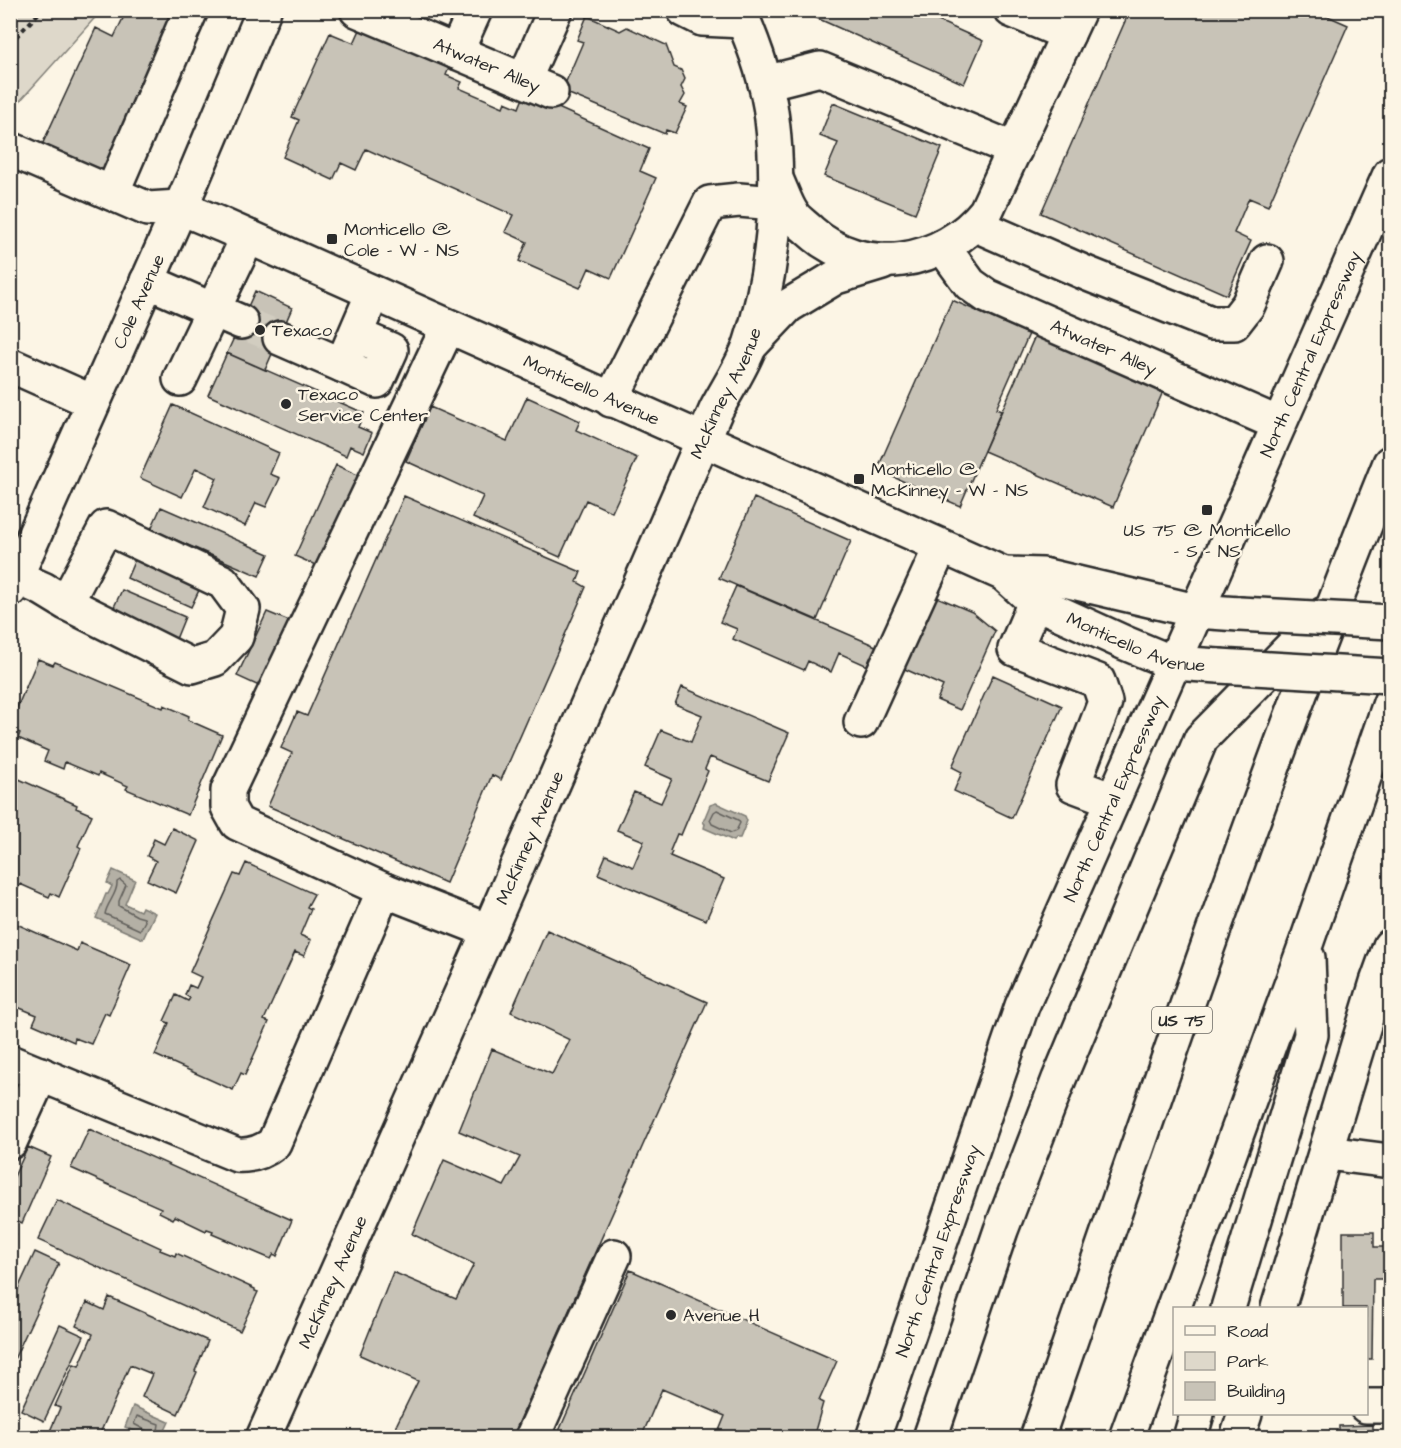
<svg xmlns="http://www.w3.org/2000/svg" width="1401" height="1448" viewBox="0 0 1401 1448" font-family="'Architects Daughter',sans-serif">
  <rect width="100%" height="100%" fill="#fcf5e5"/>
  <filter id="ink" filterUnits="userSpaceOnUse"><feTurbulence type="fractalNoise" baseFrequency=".0167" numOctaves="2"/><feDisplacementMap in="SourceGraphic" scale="12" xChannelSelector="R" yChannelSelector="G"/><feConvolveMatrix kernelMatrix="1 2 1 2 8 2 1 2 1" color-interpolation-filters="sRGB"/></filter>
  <g filter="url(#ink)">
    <path fill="#ded8ca" stroke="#84827a" stroke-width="1.5" d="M11 10 101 11 11 111 10 11Z"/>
    <path fill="#b4b0a5" stroke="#7d7b74" stroke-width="1.5" d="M716 803 745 816 747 821 740 838H736L734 841 704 828 705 824 703 822 710 805Z
      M113 870 135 880 125 904 140 911 142 907 155 913 143 939 96 918 106 894H108L112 886 107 883Z
      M133 1406 169 1422 162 1437H149L125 1427Z"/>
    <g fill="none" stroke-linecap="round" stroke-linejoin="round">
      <path stroke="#62605c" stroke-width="1.5" d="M717 810 738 820 740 823 736 831 731 833 712 824 710 820 714 812Z
        M120 880 126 885 119 901V906L137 916 144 918 145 921 140 930 105 914C107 902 118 894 117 882Z
        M149 1438 147 1431 134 1424 137 1416 159 1424 157 1438"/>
    </g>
    <path fill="#c8c3b7" stroke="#2b2b2b" stroke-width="1.5" d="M127 10H178L105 174 42 145 96 28 114 37Z
      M812 10H914L983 41 964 84 810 15Z
      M1130 10H1314L1348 25 1268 206 1249 198 1234 233 1251 241 1227 295 1041 213Z
      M587 16 620 31 627 27 666 45 674 67 681 70 685 79 681 87 685 95 680 104 687 107 675 133 666 130 665 134 562 91 583 42 577 40Z
      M364 21 452 61 446 75 462 82 459 88 503 107 505 102 519 108 525 93 649 149 640 171 656 178 611 278 589 268 580 288 519 261 527 242 505 232 513 215 366 149 356 170 341 163 333 180 283 157 299 120 292 117 330 33 354 43Z
      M833 103 942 148 915 213 824 176 838 143 820 136Z
      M255 291 292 308 265 370 227 353Z
      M952 300 1029 334 996 409 1001 411 960 506 877 470Z
      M1035 336 1129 377 1131 373 1165 387 1113 507 984 451Z
      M227 353 364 413 358 427 372 433 364 452 350 446 346 456 208 395Z
      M527 397 580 421 576 430 637 458 612 512 586 500 560 557 473 518 483 496 406 461 430 407 507 441Z
      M173 405 279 453 270 474 280 478 266 507 256 503 245 526 204 507 217 478 196 468 182 497 140 478Z
      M336 465 360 476 320 567 295 556Z
      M404 496 581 572 577 582 586 587 501 780 492 775 446 883 268 806 292 753 281 748 297 712 307 716Z
      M754 498 851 541 817 620 719 578Z
      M161 507 269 554 259 576 151 529Z
      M136 557 201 586 191 607 127 578Z
      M736 586 878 647 870 667 839 653 831 672 808 661 804 670 733 639 737 629 720 622Z
      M122 590 185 617 176 639 112 611Z
      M930 594 972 612 995 631 960 710 937 700 943 686 898 666Z
      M267 612 289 621 259 686 237 676Z
      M38 659 53 665 55 662 163 708 164 705 189 716 188 720 222 735 188 815 126 789 128 786 99 773 98 776 65 762 63 769 44 761 48 751 18 738 20 733 10 729V724Z
      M993 675 1062 706 1012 818 954 791 962 772 952 767Z
      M682 687 789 733 768 781 710 757 705 769 708 771 681 835 677 834 670 851 672 852 670 856 724 879 706 920 598 874 606 855 633 867 644 841 617 830 634 792 661 803 672 779 645 767 661 730 691 742 702 715 675 704Z
      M10 775 77 805 76 808 92 815 78 846 81 848 59 897 51 893 49 897 20 884 16 892 10 889Z
      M172 828 199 841 176 893 147 880 156 861 147 856 154 839 164 844Z
      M246 863 314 894 307 907 311 909 300 935 311 940 304 956 295 952 264 1020 269 1022 245 1075 241 1073 233 1090 155 1055 169 1023 164 1021 176 995 188 1001 190 998 185 995 189 985 196 988 201 977 190 972 234 874 240 876Z
      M10 921 77 951 80 943 131 965 109 1015 105 1013 91 1044 75 1038 74 1042 33 1024 37 1015 10 1004Z
      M547 930 707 1002 512 1438H390L418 1381 360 1355 393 1272 456 1299 474 1264 412 1234 444 1160 504 1186 520 1157 459 1131 492 1049 552 1074 570 1040 511 1012Z
      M89 1129 292 1220 277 1256 274 1254 271 1259 212 1234 213 1231 207 1229 206 1231 175 1216 173 1219 159 1212 161 1208 71 1168Z
      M28 1147 51 1157 22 1223 10 1217V1185Z
      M57 1200 161 1248 160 1250 175 1256 176 1253 255 1289V1291L258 1292 240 1331 38 1240Z
      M10 1231 16 1234 10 1247Z
      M1343 1232H1374V1247H1390V1279H1373L1372 1359H1366V1308H1343Z
      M35 1252 59 1263 10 1368V1306Z
      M630 1270 837 1361 819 1401 823 1403 813 1438H716L725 1416 662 1389 641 1438H556Z
      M109 1297 208 1341 195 1371 197 1372 178 1414 142 1397 152 1374 130 1365 98 1438H47L60 1408 55 1406 74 1364 79 1366 93 1334 76 1326 87 1302 104 1310Z
      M60 1325 84 1336 44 1421 21 1410Z
      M1373 1425V1438H1339V1426Z
      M29 1432 42 1438H26Z"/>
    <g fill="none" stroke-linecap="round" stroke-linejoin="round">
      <path stroke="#d2cdc0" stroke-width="33" stroke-dasharray="33 16" stroke-linecap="butt" d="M241 322 280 338"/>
      <g stroke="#2b2b2b" stroke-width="38">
        <g id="minor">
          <path id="s1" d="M357 10 551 92"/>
          <path d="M684 10 702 19 743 21"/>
          <path d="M1011 10 1068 34"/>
          <path d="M456 52 475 10"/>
          <path d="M524 80 555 10"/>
          <path d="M765 83 820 69 1015 150"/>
          <path id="s2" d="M10 149 148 209 179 207 222 225 1004 574 1035 602 1125 643 1173 663 1219 666"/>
          <path d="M777 181C782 192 786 205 793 215 797 221 805 226 810 231 863 279 943 265 986 211L1079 10"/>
          <path d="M112 193 191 10"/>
          <path d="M976 225 1088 274 1211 323H1234L1248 305 1267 261"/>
          <path id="s3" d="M943 247 970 284 987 296 1279 424"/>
          <path d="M147 281 241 322"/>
          <path d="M448 327 228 790V807L237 823 384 890 489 931"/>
          <path d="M280 338 342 365 373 293"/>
          <path d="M751 345 788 306 836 277 882 263"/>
          <path d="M10 365 93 402"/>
          <path d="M342 365 377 381 391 350 356 335"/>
          <path d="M180 379 248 237"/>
          <path d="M611 400 710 203 739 200 775 203"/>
          <path d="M1004 574 1043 575 1196 611 1239 614"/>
          <path d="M16 577 43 589 66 603 192 666 215 659 236 637 243 609 223 582 106 527 66 603"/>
          <path id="s4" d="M10 590 193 179 264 10"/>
          <path d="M1035 602 1015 649 1098 681 1105 702 1073 785 1113 800"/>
          <path d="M861 722 941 546"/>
          <path d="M10 1062 237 1155C251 1156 263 1152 274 1143L384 890"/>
          <path d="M10 1142 41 1074"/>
          <path d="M1327 1153 1390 1161"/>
          <path d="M1366 1406H1390"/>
          <path id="s5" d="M263 1438 489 931 716 410C727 389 742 367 750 345 773 277 781 191 772 119 768 83 754 44 739 10"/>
          <path d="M532 1438 614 1256"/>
        </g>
      </g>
      <g stroke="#2b2b2b" stroke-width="38">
        <g id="major">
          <path d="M1278 1308 1377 982 1390 946"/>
          <path id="s6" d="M873 1438 1022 1006 1390 174"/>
          <path d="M1237 1438 1245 1414"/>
        </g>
      </g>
      <g stroke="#2b2b2b" stroke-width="38">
        <path id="highway" d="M1228 1308 1311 1035 1308 958
          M930 1438 1001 1230 1059 1079 1201 739 1324 614
          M1037 1438C1150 1111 1260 784 1390 463
          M1126 1438 1307 941 1390 703
          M1190 1438 1197 1414"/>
      </g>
      <path stroke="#2b2b2b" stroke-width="4" stroke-dasharray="4.5 4.5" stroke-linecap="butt" d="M10 43 42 10"/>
      <use href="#minor" stroke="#fcf5e5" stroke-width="33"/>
      <use href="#major" stroke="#fcf5e5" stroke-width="33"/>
      <use href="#highway" stroke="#fcf5e5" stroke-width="33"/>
      <g stroke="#2b2b2b" stroke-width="38" stroke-linecap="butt">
        <path id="minor-bridge" d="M1239 614 1390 622
          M1219 666 1390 676"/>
      </g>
      <use href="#minor-bridge" stroke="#fcf5e5" stroke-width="33"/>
    </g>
  </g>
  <g fill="#2b2b2b" stroke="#fcf5e5" stroke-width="2">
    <rect x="326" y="233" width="12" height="12" rx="3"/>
    <circle cx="260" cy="330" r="6"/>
    <circle cx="286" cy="404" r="6"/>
    <rect x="853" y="473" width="12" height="12" rx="3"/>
    <rect x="1201" y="504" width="12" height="12" rx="3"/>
    <circle cx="671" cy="1315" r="6"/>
  </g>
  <g text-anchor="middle" stroke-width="5" stroke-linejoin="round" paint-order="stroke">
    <rect fill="#fcf5e5" stroke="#6a6863" stroke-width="1.5" x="1152" y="1007" width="60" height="26" rx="4.5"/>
    <g font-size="16" font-weight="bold" fill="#2b2b2b">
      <text x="1182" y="1026">US 75</text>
    </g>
    <g font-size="18" fill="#2b2b2b" stroke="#fcf5e5">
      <text dy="6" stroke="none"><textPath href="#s1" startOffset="141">Atwater Alley</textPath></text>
      <text dy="6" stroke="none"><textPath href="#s4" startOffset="316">Cole Avenue</textPath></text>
      <text dy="6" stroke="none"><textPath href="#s3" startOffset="194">Atwater Alley</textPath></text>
      <text dy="6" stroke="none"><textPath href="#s6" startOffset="1170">North Central Expressway</textPath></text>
      <text dy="6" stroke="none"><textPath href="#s2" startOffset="633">Monticello Avenue</textPath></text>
      <text dy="6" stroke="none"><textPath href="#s5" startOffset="1143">McKinney Avenue</textPath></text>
      <text dy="6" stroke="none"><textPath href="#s2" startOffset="1236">Monticello Avenue</textPath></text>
      <text dy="6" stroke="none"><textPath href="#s6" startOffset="684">North Central Expressway</textPath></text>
      <text dy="6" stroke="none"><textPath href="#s5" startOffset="657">McKinney Avenue</textPath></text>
      <text dy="6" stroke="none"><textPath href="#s6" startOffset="198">North Central Expressway</textPath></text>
      <text dy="6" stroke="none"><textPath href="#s5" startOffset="171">McKinney Avenue</textPath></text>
    </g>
    <g font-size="18" fill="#2b2b2b" stroke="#fcf5e5" text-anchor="start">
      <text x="344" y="235">Monticello @<tspan x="344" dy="21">Cole - W - NS</tspan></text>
      <text x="272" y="336">Texaco</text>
      <text x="298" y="400">Texaco<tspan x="298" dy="21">Service Center</tspan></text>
      <text x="871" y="475">Monticello @<tspan x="871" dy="21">McKinney - W - NS</tspan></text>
      <text x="1207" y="536" text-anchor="middle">US 75 @ Monticello<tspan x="1207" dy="21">- S - NS</tspan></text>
      <text x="683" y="1321">Avenue H</text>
    </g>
  </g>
  <rect width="1401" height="1448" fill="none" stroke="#fcf5e5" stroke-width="36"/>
  <rect x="18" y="18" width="1365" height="1412" fill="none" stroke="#2b2b2b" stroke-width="2" filter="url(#ink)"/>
  <rect x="1173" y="1307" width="195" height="108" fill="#fcf5e5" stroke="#a8a49b" stroke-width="1.5"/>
  <rect x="1185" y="1326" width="30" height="9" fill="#fcf5e5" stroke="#a8a49b" stroke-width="1.5"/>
  <text x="1227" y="1337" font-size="18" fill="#2b2b2b">Road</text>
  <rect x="1185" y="1352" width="30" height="18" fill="#ded8ca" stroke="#a8a49b" stroke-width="1.5"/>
  <text x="1227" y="1367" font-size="18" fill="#2b2b2b">Park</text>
  <rect x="1185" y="1382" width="30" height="18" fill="#c8c3b7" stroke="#a8a49b" stroke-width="1.5"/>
  <text x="1227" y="1397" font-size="18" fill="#2b2b2b">Building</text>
</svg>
